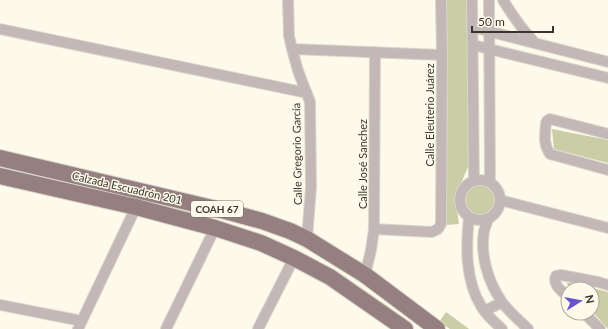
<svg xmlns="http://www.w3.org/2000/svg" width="608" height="329" viewBox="0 0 608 329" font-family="Lato,sans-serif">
  <rect width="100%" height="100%" fill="#fefaeb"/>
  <path fill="#cacda6" d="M447 0H468L471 160 458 190 457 209 459 224 447 225Z
    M552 129 608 140V163L554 149Z
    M463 201a16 16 0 1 1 32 0a16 16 0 1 1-32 0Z
    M566 283H573L608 292V329L592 311V289H572Z
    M446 312 453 317 469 329H450L439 322Z"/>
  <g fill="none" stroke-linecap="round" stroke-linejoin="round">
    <g stroke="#dad7c9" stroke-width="12">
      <path id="minor" d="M288 0 289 36 292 49 298 71 310 102 311 187 307 239
        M472 0 474 181
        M489 0 490 183
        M503 0C512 15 522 29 534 42
        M472 27 608 62
        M0 29 307 93
        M473 45 608 78
        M292 49 442 55
        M608 134 550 119 547 121 546 123C545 135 543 144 550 154L608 170
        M460 200a20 20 0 1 1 40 0a20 20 0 1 1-40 0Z
        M500 200 608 228
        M469 217C466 246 465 280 481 306 486 315 494 322 502 329
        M488 219C487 223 485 227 484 231 480 255 488 282 502 302 509 312 519 320 528 329
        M374 229 432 232 438 229 441 224 442 55 441 0
        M365 275 371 250 374 229 375 52
        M568 297C562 291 552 285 556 276L561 275 598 282 608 285
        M0 305 82 321
        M485 311 502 302
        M584 313 600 329
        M78 329 136 207
        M166 329 215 228
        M258 329 294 258"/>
    </g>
    <g stroke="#dad7c9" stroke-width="18">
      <path id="primary" d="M0 158 225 211 262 221 290 231 307 239 365 275 437 329
        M0 176 136 207 215 228 261 243 294 258 330 277 405 329"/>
    </g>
    <use href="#minor" stroke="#c4b7b8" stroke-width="10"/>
    <use href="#primary" stroke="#957f80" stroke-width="16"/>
  </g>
  <g text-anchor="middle" stroke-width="3" stroke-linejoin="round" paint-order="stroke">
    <rect fill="#fefaeb" stroke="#737065" stroke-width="1" x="191" y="201" width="52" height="16" rx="3"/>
    <g font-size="10" font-weight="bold" fill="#38352c">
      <text x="217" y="213">COAH 67</text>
    </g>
    <g font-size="11" fill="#38352c" stroke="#fefaeb">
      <text transform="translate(430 115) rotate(-90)" y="4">Calle Eleuterio Juárez</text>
      <text transform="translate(297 154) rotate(-91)" y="4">Calle Gregorio García</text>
      <text transform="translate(363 164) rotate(-90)" y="4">Calle José Sanchez</text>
      <text transform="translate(127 188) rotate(13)" y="4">Calzada Escuadrón 201</text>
    </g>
  </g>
  <g transform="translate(580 301) rotate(79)"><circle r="19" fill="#fefaeb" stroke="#afab9f"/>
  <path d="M0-3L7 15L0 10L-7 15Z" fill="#6753cc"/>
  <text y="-6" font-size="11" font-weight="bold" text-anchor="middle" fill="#38352c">N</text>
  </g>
  <path d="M472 26v6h81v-6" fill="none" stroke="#38352c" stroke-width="2"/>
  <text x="478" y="26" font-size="12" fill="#38352c" stroke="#fefaeb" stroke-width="3" paint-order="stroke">50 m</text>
</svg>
